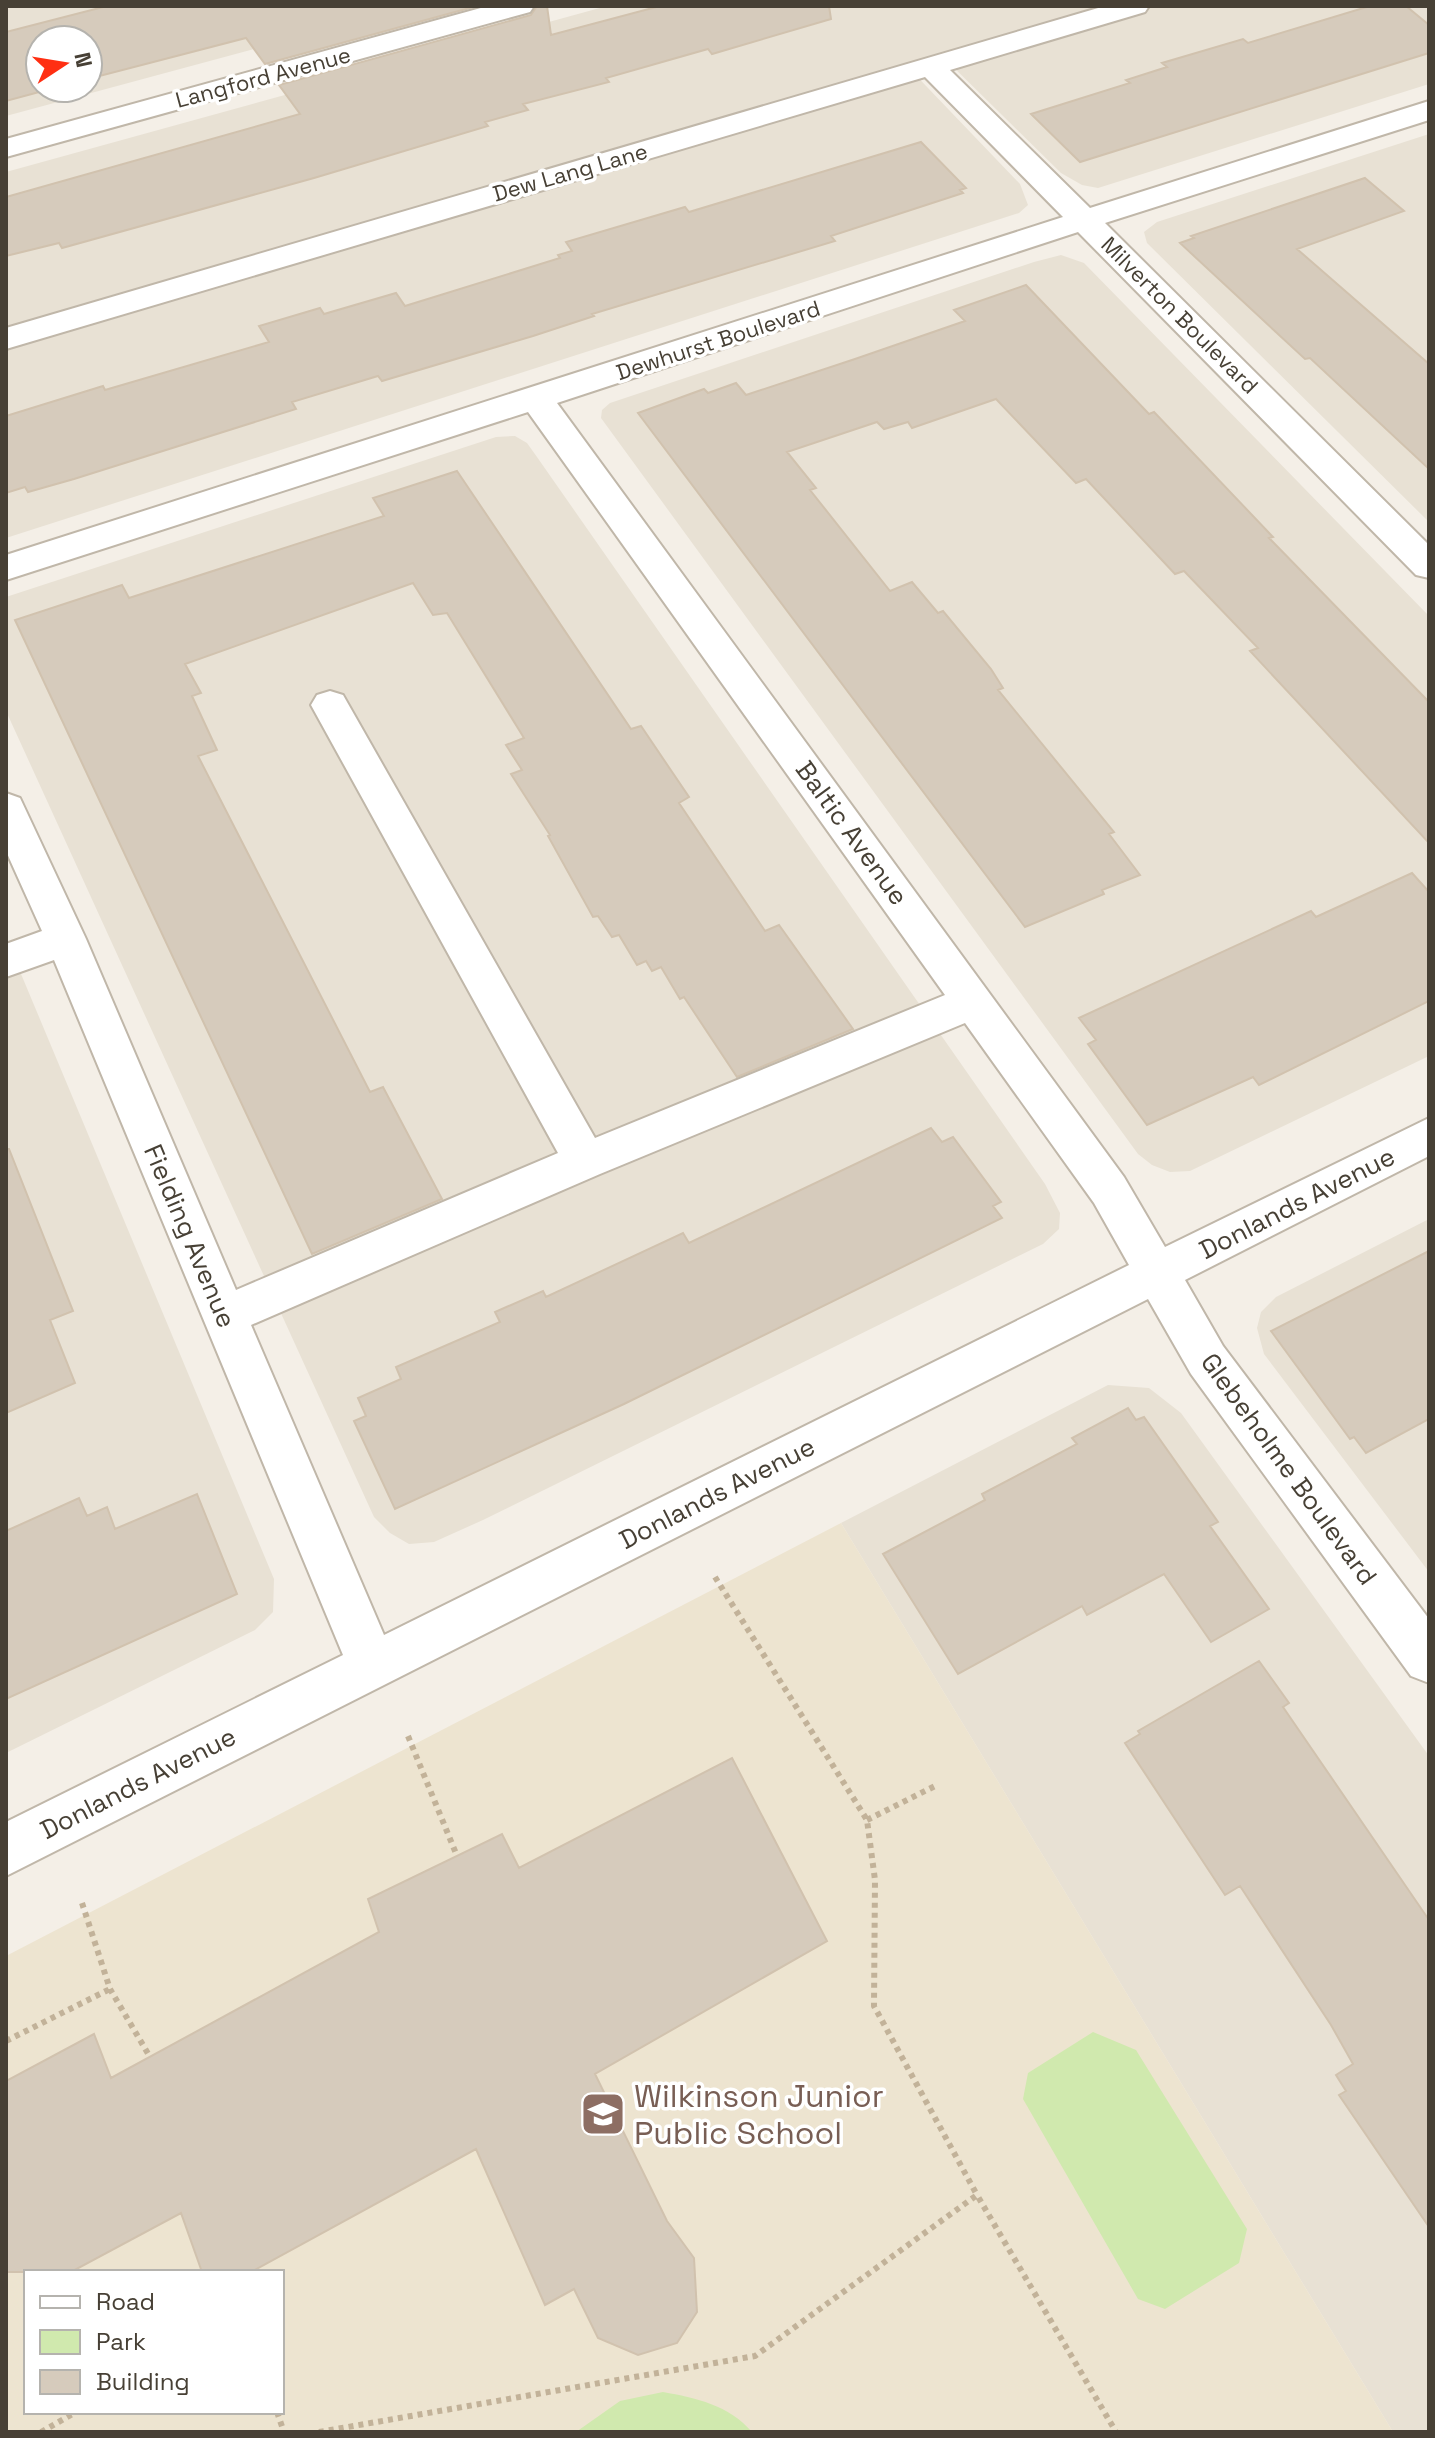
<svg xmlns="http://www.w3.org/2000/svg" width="1435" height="2438" viewBox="0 0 1435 2438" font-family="'Space Grotesk',sans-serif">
  <rect width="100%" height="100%" fill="#f4efe7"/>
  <path fill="#e8e1d4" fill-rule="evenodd" d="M6 6H414L6 116ZM40 40H88V88H40Z
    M607 6H1429V84L1098 188 1082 185 1061 173 940 54 905 64 1020 184 1028 205 1019 213 6 538V172Z
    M1429 134V522L1147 243 1144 232 1157 222Z
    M1061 255 1084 263 1429 616V1056L1190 1171 1170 1172 1152 1165 1138 1154 601 418 602 410 610 403 1034 262Z
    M515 436 527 443 537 457 1045 1184 1060 1213 1059 1229 1043 1244 483 1520 434 1542 409 1544 390 1533 374 1517 6 711V597L496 437Z
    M6 938 274 1579 273 1612 255 1630 6 1753Z
    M1429 1219V1572L1264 1354 1257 1328 1261 1312 1276 1297Z
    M1108 1385 1149 1388 1181 1413 1429 1756V2432H1393L841 1523Z"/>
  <path fill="#ede4d0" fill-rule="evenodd" d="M841 1523 1393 2432H6V1956ZM26 2272H282V2412H26Z"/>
  <path fill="#d0e9ae" d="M1093 2032 1136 2050 1247 2229 1239 2263 1165 2309 1138 2299 1023 2099 1028 2073Z
    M663 2392C696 2398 729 2405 752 2432H576L620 2401Z"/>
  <path fill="#d6cbbc" stroke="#d1c2ae" stroke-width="2" d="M107 6H477L265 64 246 38 88 79V40H40V88H54L6 101V32Z
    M537 6H547L551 35 660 6H829L831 19 712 54 708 49 606 78 609 82 523 104 528 110 485 122 488 126 314 178 62 248 59 243 6 256V197L300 114 279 85 531 15Z
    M1370 6H1406L1429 25V53L1080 162 1031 114 1130 83 1126 80 1167 67 1162 63 1243 39 1248 43Z
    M921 142 966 188 960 190 963 193 831 236 835 241 592 314 594 316 533 336 382 381 378 376 292 402 296 409 74 479 28 492 25 487 6 493V416L103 386 105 390 269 342 259 326 320 308 324 314 396 293 405 306 560 258 558 255 572 251 566 242 685 207 689 212Z
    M1365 178 1404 211 1297 249 1429 364V469L1310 358 1305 359 1180 243 1194 238 1191 236Z
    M1026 285 1149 414 1154 412 1273 537 1269 538 1429 702V843L1250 651 1258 648 1184 571 1175 574 1086 479 1076 483 996 399 912 428 908 422 884 429 877 422 787 452 816 488 810 490 890 591 912 582 938 613 943 611 991 669 1003 688 998 690 1114 832 1109 834 1140 875 1102 890 1104 894 1025 927 638 413 704 389 708 393 736 383 746 395 855 359 965 321 954 310Z
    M457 471 631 729 641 726 689 797 679 803 765 931 779 925 853 1029 737 1077 684 997 680 999 661 967 652 971 646 961 637 965 619 935 612 937 598 916 593 917 548 836 550 835 511 774 522 770 506 745 524 738 447 613 433 615 413 583 185 664 201 693 192 696 217 750 198 756 370 1092 383 1087 442 1199 312 1254 15 620 122 585 129 598 384 516 373 498Z
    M1412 873 1429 892V1001L1259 1085 1253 1077 1147 1125 1088 1044 1096 1040 1079 1018 1311 911 1316 917Z
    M931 1128 942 1142 953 1137 1001 1202 993 1206 1002 1218 624 1404 395 1509 354 1421 366 1416 358 1398 401 1379 396 1367 500 1322 495 1312 543 1291 546 1297 683 1233 689 1243Z
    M6 1149H9L73 1311 50 1320 75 1383 6 1413Z
    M1429 1251V1419L1366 1453 1354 1437 1350 1439 1271 1331Z
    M1128 1408 1136 1420 1144 1417 1218 1522 1210 1526 1269 1609 1211 1642 1164 1574 1087 1615 1082 1606 958 1674 883 1554 985 1500 982 1494 1077 1444 1072 1438Z
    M197 1494 237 1594 6 1699V1531L79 1498 87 1516 107 1507 115 1529Z
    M1259 1661 1289 1703 1283 1707 1429 1920V2227L1339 2095 1346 2091 1336 2075 1353 2064 1331 2025 1240 1886 1225 1895 1125 1743 1140 1734 1138 1731Z
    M732 1758 827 1941 595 2074 667 2221 694 2258 697 2312 677 2343 638 2355 598 2338 574 2289 545 2305 476 2149 251 2272H202L181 2213 71 2272H6V2081L94 2034 111 2078 379 1932 368 1899 502 1834 519 1868Z"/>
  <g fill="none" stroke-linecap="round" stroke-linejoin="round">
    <g stroke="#c0b7a9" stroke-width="4">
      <path id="minor" d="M488 6H534L530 12 6 157V139Z
        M1105 6H1149L1145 12 950 70 1090 208 1429 101V120L1105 223 1429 545V578L1416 575 1078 232 557 403 1124 1177 1165 1247 1429 1118V1156L1185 1280 1223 1346 1429 1619V1683L1411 1676 1191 1374 1148 1299 6 1876V1822L343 1655 54 960 6 977V944L42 931 6 851V793L20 798 86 939 236 1290 558 1153 311 705 317 695 330 691 343 695 595 1138 945 995 528 412 6 580V555L1063 217 925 77 6 349V328ZM965 1023 1094 1203 1129 1265 384 1635 251 1325 600 1174Z"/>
    </g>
    <path stroke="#c2b299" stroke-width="6" stroke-dasharray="5 5" stroke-linecap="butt" d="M715 1577 867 1820 875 1880 874 2006 977 2195
      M408 1736 457 1856
      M867 1820 935 1786
      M82 1903 110 1989 150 2057
      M6 2041 110 1989
      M277 2412 284 2432
      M41 2432 76 2412
      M319 2432 755 2356 977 2195 1116 2432"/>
    <use href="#minor" fill="#fff" fill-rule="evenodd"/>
  </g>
  <defs>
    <g id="school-square" transform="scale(2.3)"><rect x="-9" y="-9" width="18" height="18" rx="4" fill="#8d6e63" stroke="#fff"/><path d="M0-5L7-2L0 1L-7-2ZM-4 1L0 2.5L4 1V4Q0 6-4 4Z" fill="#fff"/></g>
  </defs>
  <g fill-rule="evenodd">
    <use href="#school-square" x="603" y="2114"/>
  </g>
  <g text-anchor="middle" stroke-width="7" stroke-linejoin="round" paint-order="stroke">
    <g font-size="22" fill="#474035" stroke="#fff">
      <text transform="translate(263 77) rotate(-15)" y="8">Langford Avenue</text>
      <text transform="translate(570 172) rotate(-16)" y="8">Dew Lang Lane</text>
      <text transform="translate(1180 315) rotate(45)" y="8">Milverton Boulevard</text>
      <text transform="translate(718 340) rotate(-18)" y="8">Dewhurst Boulevard</text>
    </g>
    <g font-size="26" fill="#474035" stroke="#fff">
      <text transform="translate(852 833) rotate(54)" y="9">Baltic Avenue</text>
      <text transform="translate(1297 1203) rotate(-27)" y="9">Donlands Avenue</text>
      <text transform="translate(190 1236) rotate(67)" y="9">Fielding Avenue</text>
      <text transform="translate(1289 1469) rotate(54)" y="9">Glebeholme Boulevard</text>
      <text transform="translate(717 1493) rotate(-27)" y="9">Donlands Avenue</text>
      <text transform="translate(138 1783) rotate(-27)" y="9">Donlands Avenue</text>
    </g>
    <g font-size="32" fill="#785e54" stroke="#fff" text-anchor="start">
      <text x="634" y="2107">Wilkinson Junior<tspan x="634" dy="37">Public School</tspan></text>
    </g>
  </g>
  <rect width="1435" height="2438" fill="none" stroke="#474035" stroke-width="16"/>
  <rect x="24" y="2270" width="260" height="144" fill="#ffffff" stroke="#b5b3ae" stroke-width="2"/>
  <rect x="40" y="2296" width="40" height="12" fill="#ffffff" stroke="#b5b3ae" stroke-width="2"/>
  <text x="96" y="2310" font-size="24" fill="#474035">Road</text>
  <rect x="40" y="2330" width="40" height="24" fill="#d0e9ae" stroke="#b5b3ae" stroke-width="2"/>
  <text x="96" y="2350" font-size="24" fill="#474035">Park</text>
  <rect x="40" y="2370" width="40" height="24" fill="#d6cbbc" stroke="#b5b3ae" stroke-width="2"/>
  <text x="96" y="2390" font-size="24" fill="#474035">Building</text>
  <g transform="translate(64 64) rotate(78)"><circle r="38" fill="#ffffff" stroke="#b5b3ae" stroke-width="2"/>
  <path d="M0-6L14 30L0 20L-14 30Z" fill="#ff2f12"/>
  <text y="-12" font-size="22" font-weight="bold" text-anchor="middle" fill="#474035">N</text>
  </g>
</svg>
